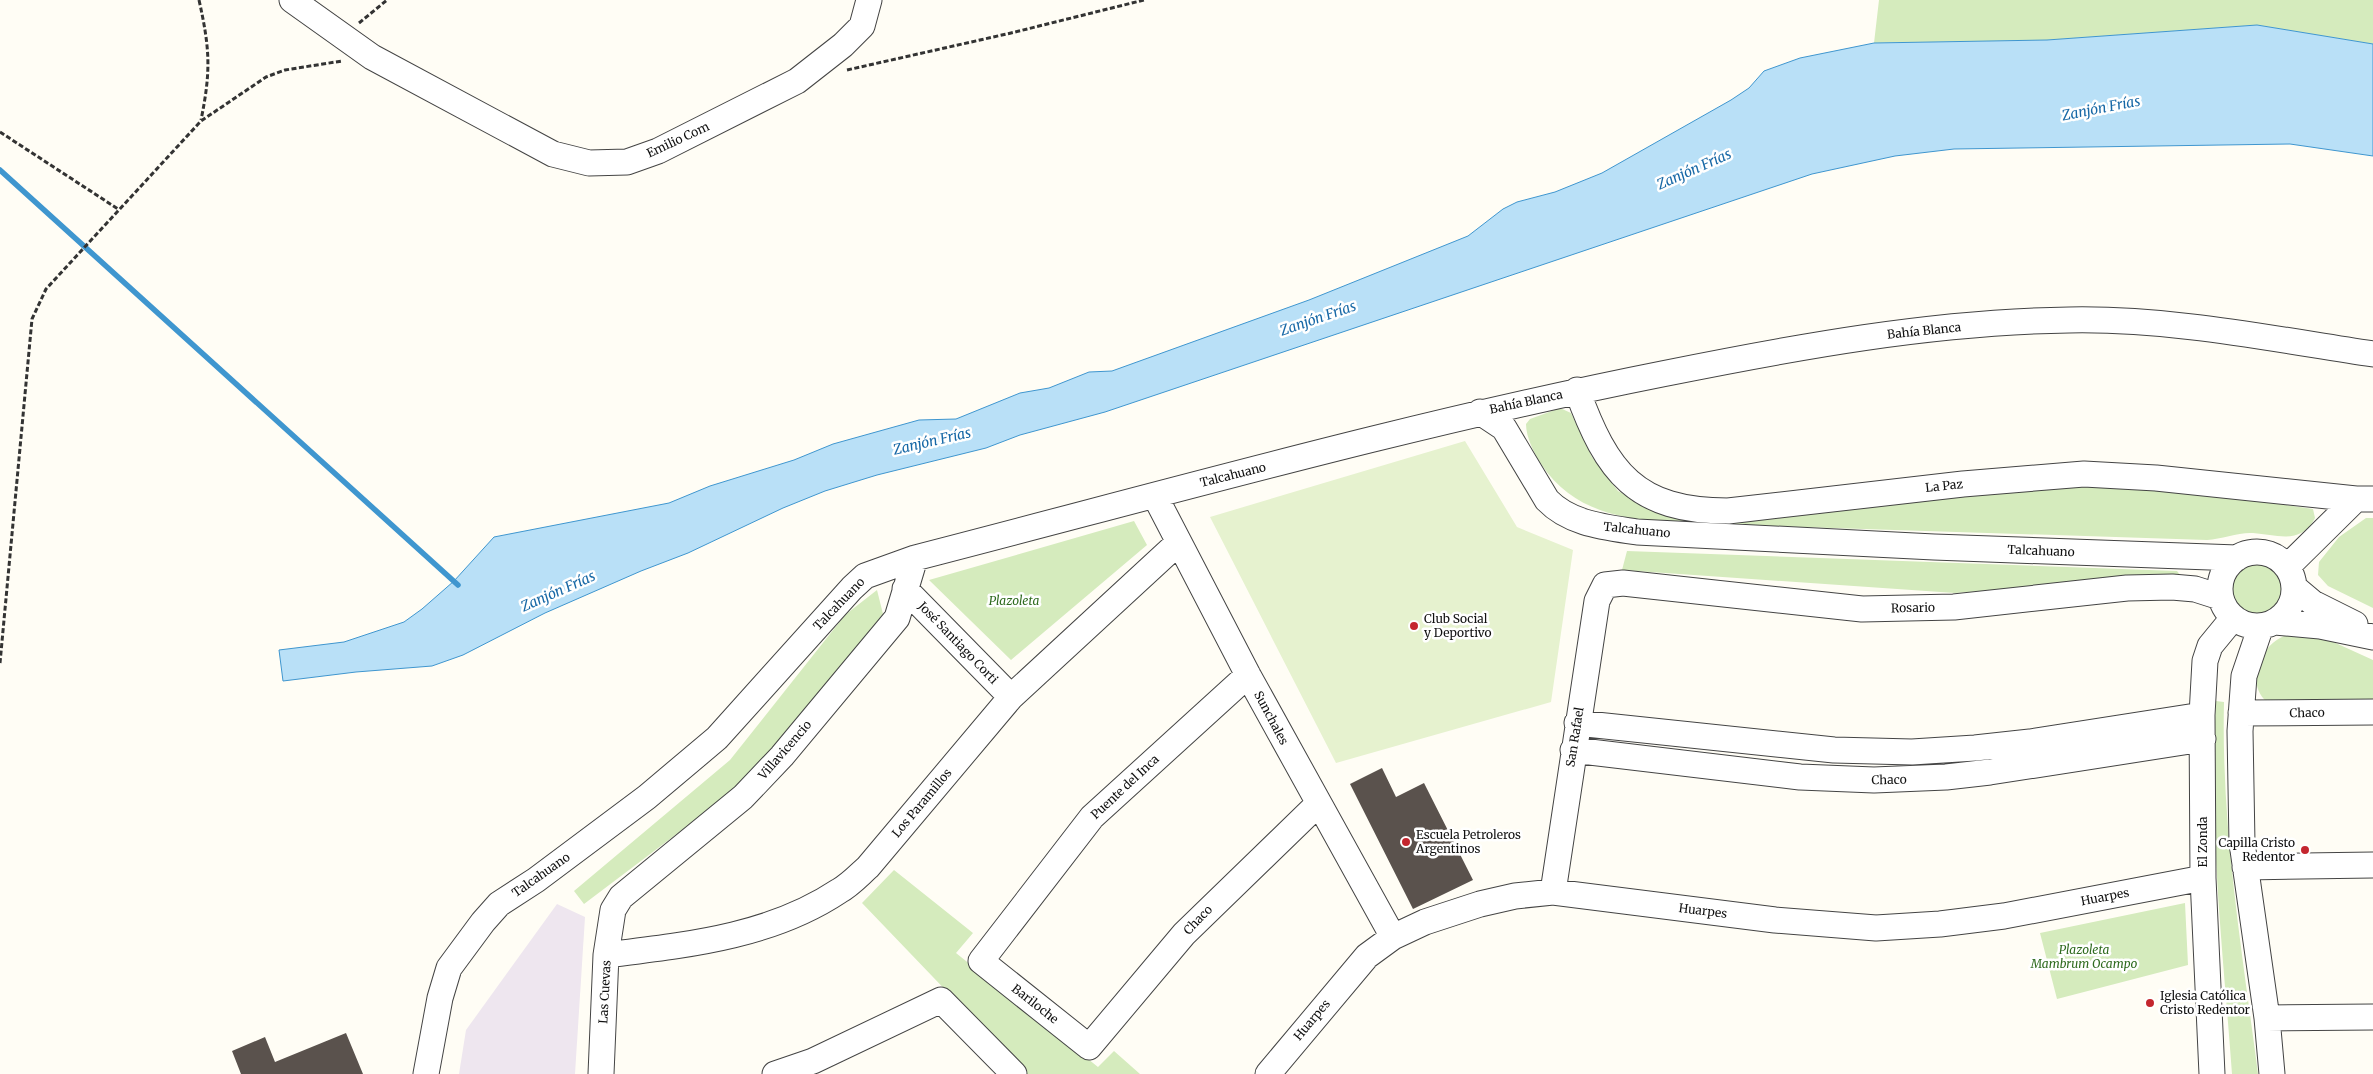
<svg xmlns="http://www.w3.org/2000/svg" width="2373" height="1074" viewBox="0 0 2373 1074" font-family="Merriweather,serif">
  <rect width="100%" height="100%" fill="#fffdf5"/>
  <path fill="#eee6ef" d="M557 904 585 917 575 1074H459L466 1030Z"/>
  <path fill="#d5ebbd" d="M1879 0H2373V44L2257 25 2047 40 1874 43Z
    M1560 408 1571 413 1592 457 1618 491 1647 507 2078 484 2198 492 2313 509 2315 518C2301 545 2278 535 2253 533 2239 532 2222 539 2207 540L1711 524C1647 521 1580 523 1541 464 1534 453 1526 437 1526 424L1530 419Z
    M2366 518H2373V608L2328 586 2318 575 2319 562 2339 537Z
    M1134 521 1147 545 1011 660 929 580Z
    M1627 551 2177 571 2181 576 1955 593 1622 570Z
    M2228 589a29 29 0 1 1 58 0a29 29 0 1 1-58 0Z
    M877 590 883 614 752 777 584 904 574 891 730 760 845 615Z
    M2290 634 2329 640 2373 660V700L2267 702C2243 681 2262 641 2290 634Z
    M2216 701 2224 702C2221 827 2242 950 2258 1074H2232C2223 950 2208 825 2216 701Z
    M894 870 973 933 956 953 1098 1067 1114 1051 1140 1074H1026L862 903Z
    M2185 903 2188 965 2057 999 2040 933Z"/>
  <path fill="#e6f2cf" d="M1465 441 1517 527 1573 550 1551 702 1336 763 1210 517Z"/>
  <path fill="#b9e0f7" stroke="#3f96cf" d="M2257 25 2373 44V156L2290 144 1954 149 1895 156 1812 174 1105 412 1020 435 986 448 877 475 825 491 783 508 688 553 641 571 545 613 463 655 432 666 356 672 283 681 279 650 344 642 404 622 422 609 454 581 494 537 669 503 710 486 794 460 833 444 919 420 956 419 1020 393 1049 388 1089 372 1112 371 1309 300 1468 236 1503 209 1517 202 1555 192 1602 173 1731 100 1749 88 1764 71 1800 58 1874 43 2047 40Z"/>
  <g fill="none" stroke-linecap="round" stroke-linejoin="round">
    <path stroke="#3f96cf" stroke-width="5.5" d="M0 170 458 585"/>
  </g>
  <path fill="#5a524d" d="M1382 768 1396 797 1424 783 1473 880 1413 909 1350 784Z
    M346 1033 363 1074H241L232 1051 265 1037 275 1062Z"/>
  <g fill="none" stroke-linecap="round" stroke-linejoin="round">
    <g stroke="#444" stroke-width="27">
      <path id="minor" d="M292 0 372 57 553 154 589 163 627 162 658 151 797 81 843 45 862 26 869 0
        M1577 390C1607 473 1636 511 1728 511L1963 484 2084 474 2156 478 2356 499H2373
        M1480 412 1504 428 1547 500C1570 524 1605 527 1637 532L1934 547 2237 558
        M1155 496 1248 675 1393 937
        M2220 589a37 37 0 1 1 74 0a37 37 0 1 1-74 0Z
        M2287 567 2356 499
        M2294 587 2313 603 2355 624
        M905 589 1011 697
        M2275 622 2320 626 2373 637
        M2261 626 2244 676 2240 731 2242 843 2267 1018 2272 1074
        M1248 675 1092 817 981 961 1089 1047 1184 934 1318 804
        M2241 713 2373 712
        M1577 723 1834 750 1912 752 1975 748 2030 742 2202 715
        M1573 750 1800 777 1874 780 1946 777 1990 772 2203 739
        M2245 867 2373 865
        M1553 892 1597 601 1605 585 1623 583 1862 609 1954 607 2127 588 2172 587 2195 589 2220 597
        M606 955C686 945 770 937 839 891 850 885 859 875 868 867L1011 697 1178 543
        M2267 1018 2373 1017
        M426 1074 440 998 449 968 483 922 499 904 536 880 647 797 717 738 852 588 865 576 915 558C1163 494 1410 424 1662 374 1796 347 1932 322 2069 320 2171 318 2273 339 2373 354
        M601 1074 606 955 613 910 621 897 743 797 782 756 897 618 915 558
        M775 1074 813 1061 941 1000 1014 1074
        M1268 1074 1367 956 1393 937 1425 922 1480 904 1515 896 1553 892 1775 920 1876 928 1940 924 2004 916 2203 878
        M2212 1074 2203 878 2202 715 2205 661 2210 646 2233 618"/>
    </g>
    <path stroke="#333" stroke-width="3" stroke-dasharray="5 2.5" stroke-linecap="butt" d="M199 0C210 49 211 71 201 120
      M359 23 387 0
      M847 70 1011 33 1144 0
      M0 132 118 209
      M0 663 32 319 46 289 201 121 266 77 285 70 342 61"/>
    <use href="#minor" stroke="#fff" stroke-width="25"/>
  </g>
  <g fill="#c4262e" stroke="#fff" stroke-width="2">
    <circle cx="1414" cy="626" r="5"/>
    <circle cx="1406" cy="842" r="5"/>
    <circle cx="2305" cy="850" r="5"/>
    <circle cx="2150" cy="1003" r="5"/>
  </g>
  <g text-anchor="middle" stroke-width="5" stroke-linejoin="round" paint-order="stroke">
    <g font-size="12" fill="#111" stroke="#fff">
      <text transform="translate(678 140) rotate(-25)" y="4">Emilio Com</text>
      <text transform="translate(1924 331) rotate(-6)" y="4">Bahía Blanca</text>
      <text transform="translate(1526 402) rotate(-12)" y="4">Bahía Blanca</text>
      <text transform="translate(1233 475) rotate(-14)" y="4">Talcahuano</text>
      <text transform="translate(1944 486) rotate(-6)" y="4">La Paz</text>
      <text transform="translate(1637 530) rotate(6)" y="4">Talcahuano</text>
      <text transform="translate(2041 551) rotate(2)" y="4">Talcahuano</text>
      <text transform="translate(839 604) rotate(-46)" y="4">Talcahuano</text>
      <text transform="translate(1913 608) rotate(-1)" y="4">Rosario</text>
      <text transform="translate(958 643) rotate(46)" y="4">José Santiago Corti</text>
      <text transform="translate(2307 713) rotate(-1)" y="4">Chaco</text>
      <text transform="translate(1271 718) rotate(62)" y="4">Sunchales</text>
      <text transform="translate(1575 737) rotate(-81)" y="4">San Rafael</text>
      <text transform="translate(785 750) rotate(-49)" y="4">Villavicencio</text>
      <text transform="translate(1889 780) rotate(-1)" y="4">Chaco</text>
      <text transform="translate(1125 787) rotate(-43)" y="4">Puente del Inca</text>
      <text transform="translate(922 803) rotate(-50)" y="4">Los Paramillos</text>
      <text transform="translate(2203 842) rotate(-90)" y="4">El Zonda</text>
      <text transform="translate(541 875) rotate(-35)" y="4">Talcahuano</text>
      <text transform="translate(2105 897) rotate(-11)" y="4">Huarpes</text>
      <text transform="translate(1703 911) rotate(7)" y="4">Huarpes</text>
      <text transform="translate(1198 920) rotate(-46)" y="4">Chaco</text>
      <text transform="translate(605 992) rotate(-87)" y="4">Las Cuevas</text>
      <text transform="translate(1035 1004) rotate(38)" y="4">Bariloche</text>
      <text transform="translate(1312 1020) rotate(-50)" y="4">Huarpes</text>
    </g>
    <g font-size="12" font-style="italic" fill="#2f6b1f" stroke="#fff">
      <text x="1014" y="605">Plazoleta</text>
      <text x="2084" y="954">Plazoleta<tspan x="2084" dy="14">Mambrum Ocampo</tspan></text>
    </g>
    <g font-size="12" fill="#111" stroke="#fff" text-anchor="start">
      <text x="1424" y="623">Club Social<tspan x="1424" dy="14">y Deportivo</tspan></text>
      <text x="1416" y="839">Escuela Petroleros<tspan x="1416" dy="14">Argentinos</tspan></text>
      <text x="2295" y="847" text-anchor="end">Capilla Cristo<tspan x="2295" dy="14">Redentor</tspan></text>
      <text x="2160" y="1000">Iglesia Católica<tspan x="2160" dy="14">Cristo Redentor</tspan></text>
    </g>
    <g font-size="14" font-style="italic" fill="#1768a6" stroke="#fff">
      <text transform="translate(2101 108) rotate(-11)" y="5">Zanjón Frías</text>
      <text transform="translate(1694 169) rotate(-24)" y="5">Zanjón Frías</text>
      <text transform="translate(1318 318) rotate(-19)" y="5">Zanjón Frías</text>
      <text transform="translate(932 441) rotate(-13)" y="5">Zanjón Frías</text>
      <text transform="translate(558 591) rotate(-24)" y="5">Zanjón Frías</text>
    </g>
  </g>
</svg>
